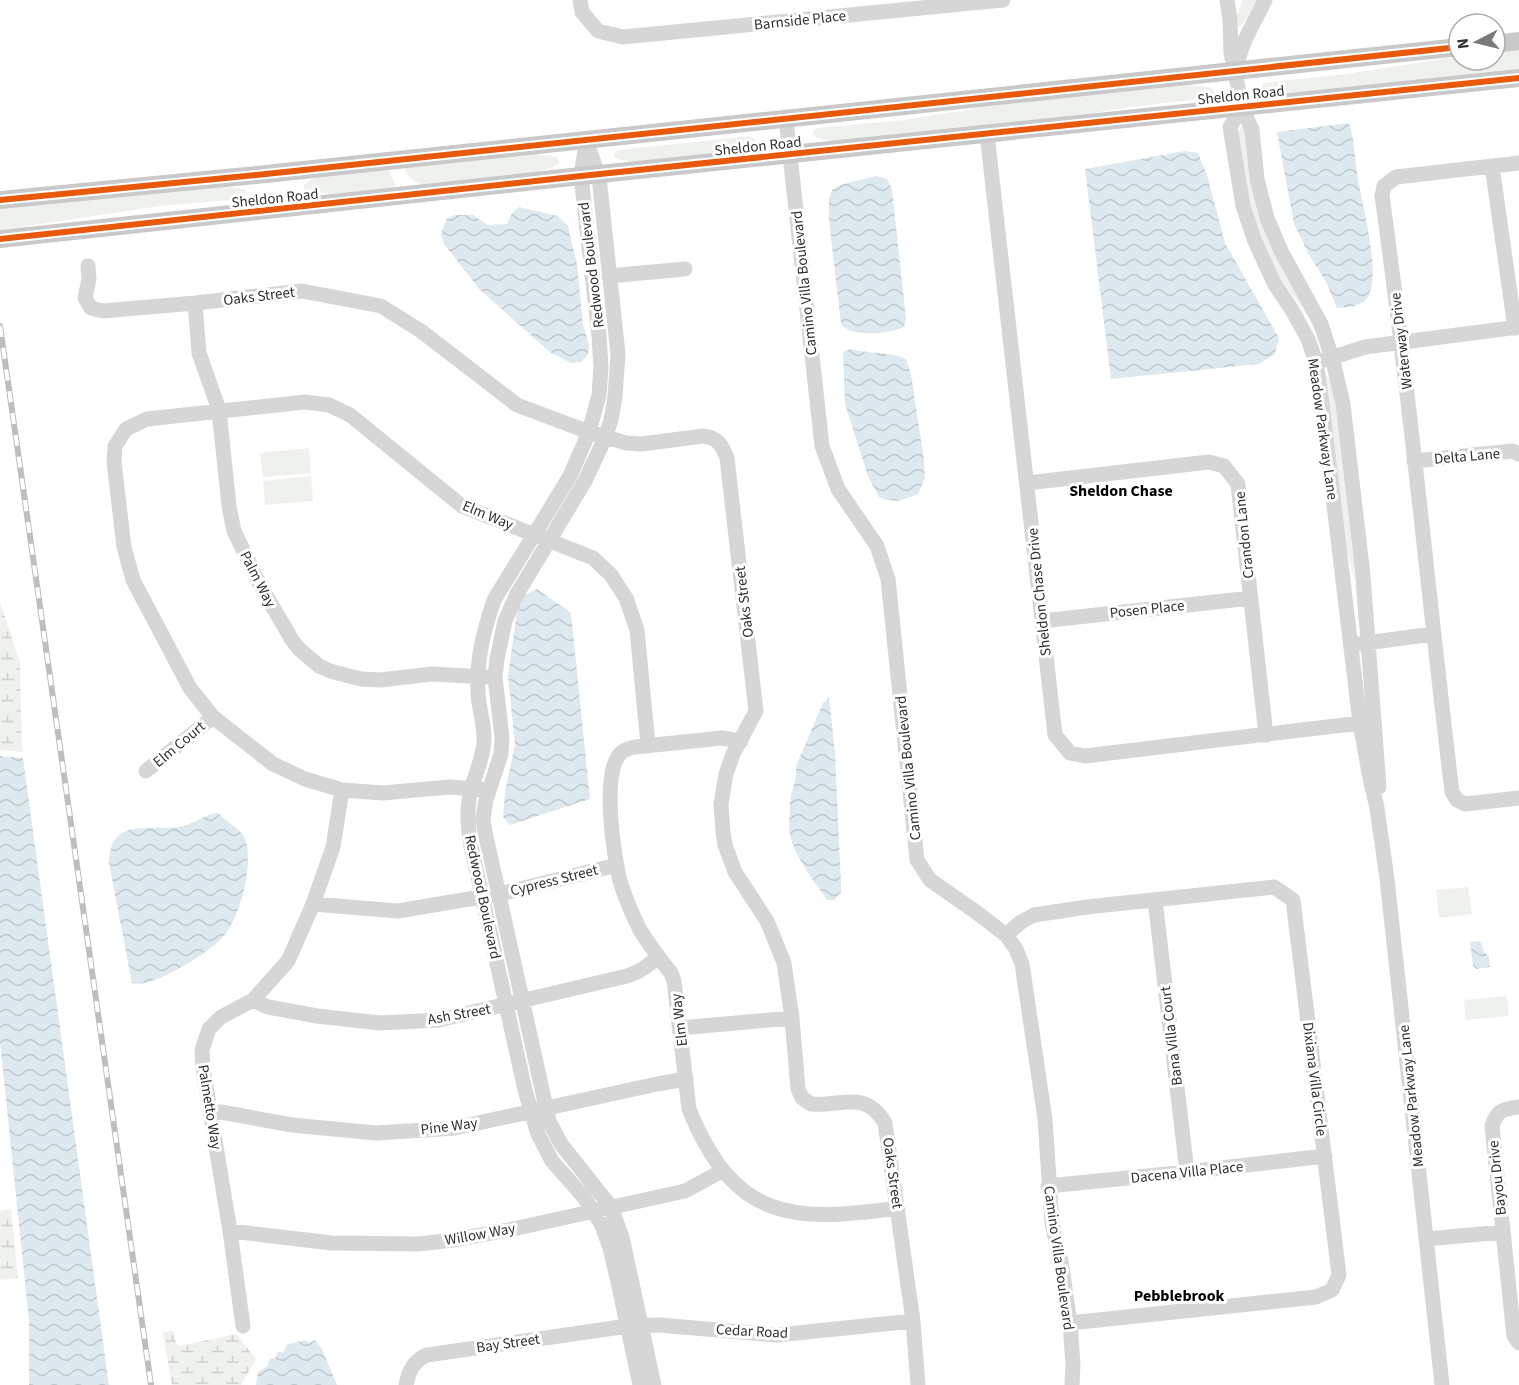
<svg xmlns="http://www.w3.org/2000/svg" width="1519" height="1385" viewBox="0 0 1519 1385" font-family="'Source Sans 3',sans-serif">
  <defs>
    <pattern id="wetland-marsh" width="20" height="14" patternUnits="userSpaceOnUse" patternTransform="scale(1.5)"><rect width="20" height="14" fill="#eff2ec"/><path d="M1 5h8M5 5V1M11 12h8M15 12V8" fill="none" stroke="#cdd0cb"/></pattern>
    <pattern id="water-waves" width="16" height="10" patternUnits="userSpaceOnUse" patternTransform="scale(1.5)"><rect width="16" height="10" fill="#dde9ef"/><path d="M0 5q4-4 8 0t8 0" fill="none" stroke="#bec8cd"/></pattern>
  </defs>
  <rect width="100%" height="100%" fill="#fff"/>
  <path fill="#eff2ec" d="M1243 0H1258L1242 25 1238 26 1236 17Z
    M1519 49V71L1292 95 1269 92 1262 87 1263 83 1347 74 1459 56V60H1495V52Z
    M1181 85 1209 87 1214 90 1215 94 1209 98 1130 107 1043 121 850 142C838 141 822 142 813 135V131L817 128 904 120 1014 102Z
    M1241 127 1244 128 1306 309 1320 339 1318 340 1309 318 1278 275 1266 251 1249 202 1238 131Z
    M751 136 756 141C746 153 670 162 651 163 640 164 624 162 614 157V154L618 150Z
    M527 153 557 157 559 163C542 178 455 183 428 186 416 184 409 179 404 168Z
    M384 168 388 170 397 188 329 194 305 190 303 186C316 170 364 171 384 168Z
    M228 187 245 189 247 194 241 199 160 206 0 230V207Z
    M1326 376 1330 377 1335 395 1360 619H1358L1355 582 1346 547 1325 379Z
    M309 448 311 473 263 477 260 453Z
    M311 476 313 501 265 505 263 481Z
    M1468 887 1472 914 1439 918 1436 890Z
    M1507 996 1509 1016 1466 1020 1464 1000Z"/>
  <path fill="url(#wetland-marsh)" d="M0 602 20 662 22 752 0 750Z
    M11 1209 18 1278 0 1280V1211Z
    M173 1331 176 1343 180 1346 236 1334 256 1359 241 1385H172L163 1332Z"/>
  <path fill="url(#water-waves)" d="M1349 123C1355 141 1354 154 1357 172 1361 203 1381 267 1369 295 1363 307 1349 307 1337 308L1326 282 1309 255 1294 224 1277 132Z
    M1185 151 1198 153 1207 175 1225 243 1279 338 1275 354 1259 364 1111 379 1085 169Z
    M876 176 887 179 892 189 906 319 904 327C889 334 852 338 841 324L829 220V199L832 190 840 185Z
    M519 207 558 216 568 226 577 264 583 324 589 345 588 354 582 362 571 363 551 353 480 290 444 244 441 234 447 218 455 215H473L488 225 507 224 512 213Z
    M850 349C867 354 890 351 906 359L911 374 924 460 925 478 918 494 899 501 886 500 879 497 868 476 845 404 843 352Z
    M537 589 571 613 590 799 510 825 503 817 505 791 515 745 508 676 519 598Z
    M829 697 835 753 841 884V892L834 900H827C815 882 794 856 790 835 788 824 790 813 790 802 792 789 797 779 796 766L823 703Z
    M0 756 23 758 109 1385H29V1321L0 1042Z
    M218 813C225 821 237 826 243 835 256 857 241 912 227 932 216 949 152 990 132 983L109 863C110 817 148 831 179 827 193 825 204 814 218 813Z
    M1480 941 1484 952 1489 956 1490 967 1476 969 1473 966 1470 942Z
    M305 1340 309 1343 315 1340 322 1349 337 1385H256L258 1372 268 1366 269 1359 275 1358 278 1352H284L286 1345Z"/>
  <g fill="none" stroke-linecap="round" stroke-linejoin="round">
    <path stroke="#d6d6d6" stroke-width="15" d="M580 0 582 12 598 31 623 37 1003 0
      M1227 0 1230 19 1231 53 1242 107 1252 130 1257 179 1267 218 1281 251 1321 324 1333 361 1343 404 1363 575 1379 787
      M1237 65C1242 40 1255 22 1265 0
      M1242 107 1230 127 1243 206 1254 239 1274 283 1292 310 1308 339 1316 362 1321 396 1360 723 1370 778 1377 808 1387 879 1442 1385
      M786 119 822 446 838 489 877 546 888 579 917 860 930 880 976 912 1006 935 1016 949 1022 964 1045 1119 1052 1224 1061 1261 1070 1323 1073 1365 1072 1385
      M987 134 1055 735 1070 753 1085 756 1360 723
      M586 140 598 174 600 186 618 354 615 397 611 420 605 438 585 481 517 594 505 621 497 659 495 677 502 737 501 754 486 800 483 819 485 832 549 1121 561 1144 611 1207 622 1237 654 1385
      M586 143 581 176 599 336 601 367 599 395 589 432 570 476 494 600C484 630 476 660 478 691 478 708 485 724 484 741 483 757 477 771 472 786 466 806 467 825 471 846L525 1090 538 1134 552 1161 583 1196 601 1223 610 1248 618 1282 640 1385
      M1519 163 1396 177 1384 186 1382 196C1410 394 1428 593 1452 792L1457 800 1465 804 1519 798
      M1492 166 1515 328
      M88 266 89 279 85 298 91 308 103 311 195 303 302 291 381 306 421 331 517 405 589 432 626 443 642 444 703 436C717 437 722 445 727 458L756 711 733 754 726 774 721 804 723 832 725 845 735 872 767 921 784 963 792 1018 798 1089 802 1098 811 1104C841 1107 865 1089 885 1123L913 1321 918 1385
      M609 276 685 269
      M195 303 199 353 219 410 229 506 234 531 260 585 292 640 299 649 319 666 330 671 361 679 380 680 432 674 486 677
      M1324 360 1365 347 1519 327
      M1414 461 1512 451 1519 454
      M1027 483 1209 462 1224 466 1238 484 1266 735
      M1042 621 1251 598
      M1359 644 1433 634
      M741 741 722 738 635 747C631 748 626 749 622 752 600 769 614 857 620 881 625 897 632 914 639 928 648 944 660 959 671 973L674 981 689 1109C734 1220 791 1223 898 1208
      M146 771 213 717
      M489 790 449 787 383 793 342 790 305 779 273 764 213 717 190 688 133 580 124 547 114 462 115 446 126 429 147 419 305 402 329 405 350 415 462 506 593 558 611 575 626 598 637 630 648 745
      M1155 900 1187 1172
      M313 904 398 911 504 893 617 865
      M1006 935 1021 922 1034 915 1087 907 1274 887 1293 900 1339 1275 1332 1290 1316 1297 1070 1323
      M253 1000 268 1007 317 1016 380 1023 439 1020 627 976C640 972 648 966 658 956
      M680 1028 792 1018
      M1519 1107C1503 1109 1497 1110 1492 1126L1514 1336 1519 1343
      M210 1113 221 1112 292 1125 376 1133 455 1128 657 1084 686 1079
      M1048 1186 1187 1172 1325 1156
      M230 1231 332 1243 419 1244 453 1240 513 1229 685 1191 722 1171
      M1426 1239 1503 1232
      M243 1326 230 1231 203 1068 202 1050 209 1029 221 1017 253 1000 288 961 313 904 333 847 342 790
      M406 1385C409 1371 413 1361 427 1355L628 1326 659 1325 777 1335 913 1321"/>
    <path stroke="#c9c9c9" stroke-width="18" d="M1495 44 1519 41
      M0 200 266 174 1459 47
      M0 239 581 176 1519 78"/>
    <g stroke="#bebebe" stroke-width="6">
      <path id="rail" d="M0 326 151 1385"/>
    </g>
    <use href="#rail" stroke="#fff" stroke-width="4" stroke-dasharray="11" stroke-linecap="butt"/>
    <g stroke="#fff" stroke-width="10">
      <path id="cycleway" d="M0 200 266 174 1459 47
        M0 239 581 176 1519 78"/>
    </g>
    <use href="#cycleway" stroke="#e8590c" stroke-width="6"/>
  </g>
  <g text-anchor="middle" stroke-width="6" stroke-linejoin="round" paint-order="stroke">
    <g font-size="15" fill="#323232" stroke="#fff">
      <text transform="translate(800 20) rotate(-6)" y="5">Barnside Place</text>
      <text transform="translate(1241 95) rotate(-6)" y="5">Sheldon Road</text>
      <text transform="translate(758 146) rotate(-6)" y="5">Sheldon Road</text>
      <text transform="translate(275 198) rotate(-6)" y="5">Sheldon Road</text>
      <text transform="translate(591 265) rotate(-97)" y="5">Redwood Boulevard</text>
      <text transform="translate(804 283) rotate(-96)" y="5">Camino Villa Boulevard</text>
      <text transform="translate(259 296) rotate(-7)" y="5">Oaks Street</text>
      <text transform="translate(1401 341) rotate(-97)" y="5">Waterway Drive</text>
      <text transform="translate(1323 429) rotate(82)" y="5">Meadow Parkway Lane</text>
      <text transform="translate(1467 456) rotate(-5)" y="5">Delta Lane</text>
      <text transform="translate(488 515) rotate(23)" y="5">Elm Way</text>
      <text transform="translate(1244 535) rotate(-96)" y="5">Crandon Lane</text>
      <text transform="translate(258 579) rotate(63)" y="5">Palm Way</text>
      <text transform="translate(1039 592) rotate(-96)" y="5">Sheldon Chase Drive</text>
      <text transform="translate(744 602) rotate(-97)" y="5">Oaks Street</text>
      <text transform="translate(1147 609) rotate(-6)" y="5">Posen Place</text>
      <text transform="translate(179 744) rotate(-40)" y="5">Elm Court</text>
      <text transform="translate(908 768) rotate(-96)" y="5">Camino Villa Boulevard</text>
      <text transform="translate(554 880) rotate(-14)" y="5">Cypress Street</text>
      <text transform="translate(483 897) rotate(78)" y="5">Redwood Boulevard</text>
      <text transform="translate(459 1014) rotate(-10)" y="5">Ash Street</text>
      <text transform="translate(679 1020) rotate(-97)" y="5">Elm Way</text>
      <text transform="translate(1171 1036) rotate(-97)" y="5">Bana Villa Court</text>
      <text transform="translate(1315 1079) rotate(83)" y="5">Dixiana Villa Circle</text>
      <text transform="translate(1411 1096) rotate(-96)" y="5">Meadow Parkway Lane</text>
      <text transform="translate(210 1107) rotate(81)" y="5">Palmetto Way</text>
      <text transform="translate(449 1126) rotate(-7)" y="5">Pine Way</text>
      <text transform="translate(1187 1172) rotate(-6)" y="5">Dacena Villa Place</text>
      <text transform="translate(893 1173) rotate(82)" y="5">Oaks Street</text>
      <text transform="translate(1497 1178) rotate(-96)" y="5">Bayou Drive</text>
      <text transform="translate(480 1234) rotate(-10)" y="5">Willow Way</text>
      <text transform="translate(1059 1258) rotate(82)" y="5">Camino Villa Boulevard</text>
      <text transform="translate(752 1331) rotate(3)" y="5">Cedar Road</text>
      <text transform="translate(508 1343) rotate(-8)" y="5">Bay Street</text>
    </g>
    <g font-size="16" font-weight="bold" fill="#000" stroke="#fff">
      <text x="1121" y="496">Sheldon Chase</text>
      <text x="1179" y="1301">Pebblebrook</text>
    </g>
  </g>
  <g transform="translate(1477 42) rotate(263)"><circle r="28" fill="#ffffff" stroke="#adadad" stroke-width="1.5"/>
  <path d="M0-4.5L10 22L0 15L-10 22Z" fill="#7a7a7a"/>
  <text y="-9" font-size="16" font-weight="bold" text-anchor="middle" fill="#323232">N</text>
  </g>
</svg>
